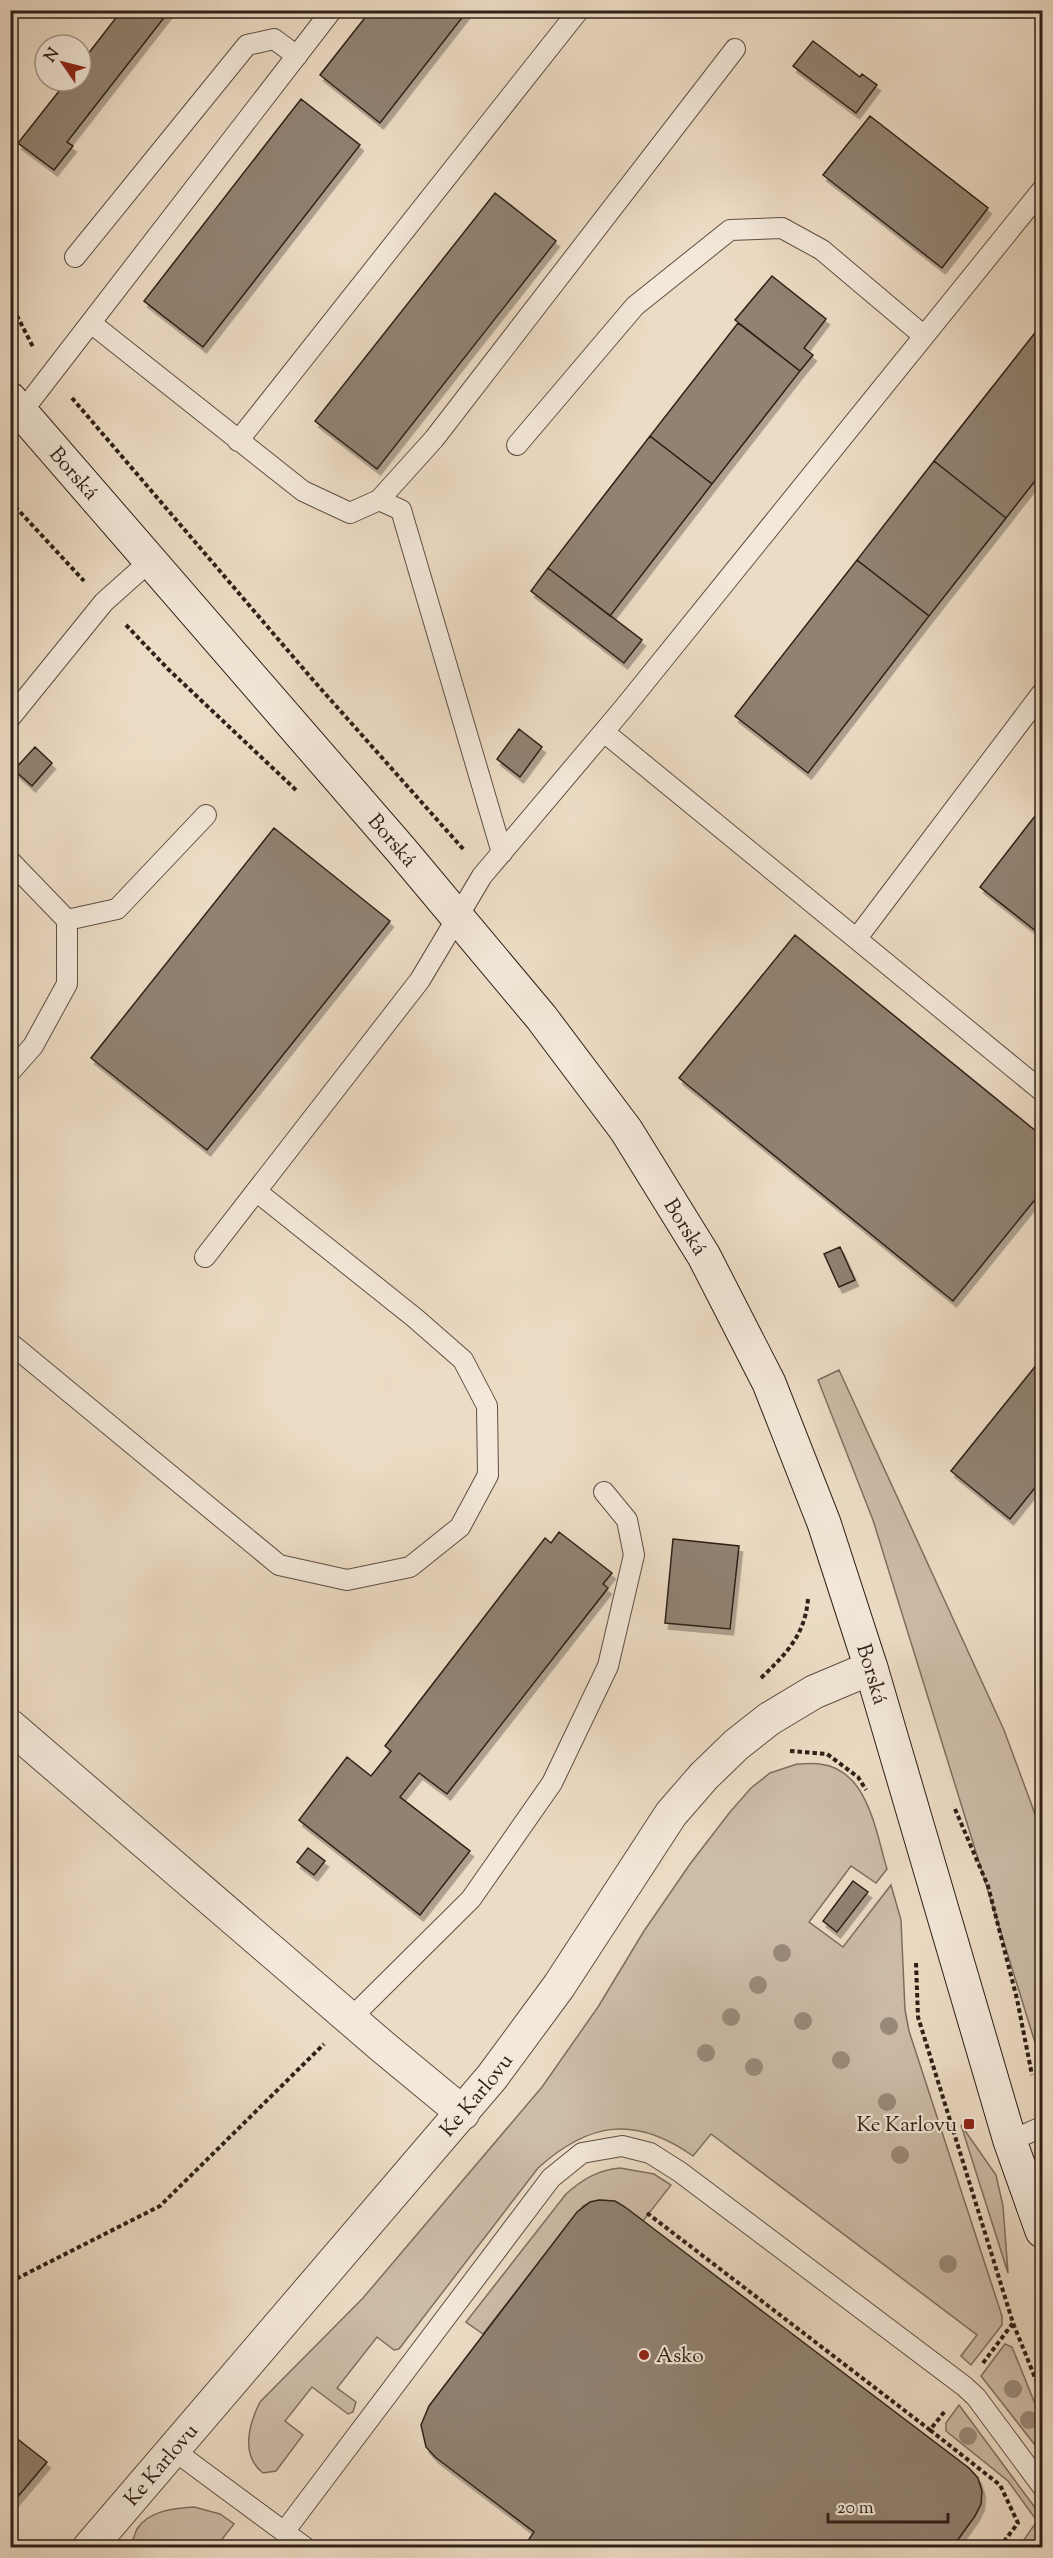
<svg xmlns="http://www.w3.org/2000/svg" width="1053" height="2558" viewBox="0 0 1053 2558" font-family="'Sorts Mill Goudy',serif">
  <defs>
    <filter id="shadow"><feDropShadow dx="3.5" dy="6" stdDeviation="0" flood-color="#0004"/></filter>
  </defs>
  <rect width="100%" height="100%" fill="#eddcc5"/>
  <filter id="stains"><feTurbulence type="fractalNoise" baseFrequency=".00333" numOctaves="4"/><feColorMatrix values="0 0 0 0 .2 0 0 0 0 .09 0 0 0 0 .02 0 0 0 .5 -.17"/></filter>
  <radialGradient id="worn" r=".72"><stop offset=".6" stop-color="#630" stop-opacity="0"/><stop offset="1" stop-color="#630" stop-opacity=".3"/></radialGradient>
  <path fill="#cdbca8" stroke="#7e6e60" stroke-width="1.5" d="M839 1370 1004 1730 1042 1833V2065L873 1520 818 1380Z
    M797 1764C804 1764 813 1763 820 1764 868 1769 876 1833 887 1869L876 1883 851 1866 809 1922 843 1947 891 1885 901 1920 905 2010 909 2031 1002 2316V2325L971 2365 961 2356 977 2335 711 2134 693 2156C635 2115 589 2122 538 2168L399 2349 394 2350 377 2337 337 2388 356 2402 353 2412 348 2414 312 2387 285 2421 303 2435 276 2471 263 2473C240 2455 249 2424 260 2402L363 2298 542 2087 598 2007 644 1931 690 1864 730 1812 751 1788 770 1773Z
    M961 2125 996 2175 1003 2206 1008 2273Z
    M620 2168 654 2174 671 2185 643 2221C624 2206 607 2192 583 2206L483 2334 466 2322 566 2194C583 2179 598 2170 620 2168Z
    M1005 2344 1012 2347 1042 2421V2454L981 2376Z
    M959 2405 1042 2517V2547H1019L1037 2521 1008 2481 946 2431V2423Z
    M194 2507 220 2514 234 2524 216 2547H130C133 2542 134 2535 137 2529 148 2511 174 2508 194 2507Z"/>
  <path fill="#918272" stroke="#2e2018" stroke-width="1.5" filter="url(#shadow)" d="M122 10H170L67 142 73 146 54 170 18 143 67 81H81V63Z
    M371 10H468L380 123 320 75Z
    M813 41 860 77 862 74 877 85 856 113 793 66Z
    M301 99 360 145 203 347 144 301Z
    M870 116 988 208 942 268 823 175Z
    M495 193 556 241 377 469 315 421Z
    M772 276 826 319 804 348 813 355 800 371 735 320Z
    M738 323 800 371 712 484 650 436Z
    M1042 324V472L1006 518 934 461Z
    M650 436 712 484 610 616 548 568Z
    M934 461 1006 518 929 616 857 560Z
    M857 560 929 616 808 773 735 716Z
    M548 568 642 640 624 663 531 591Z
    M519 729 542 747 520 777 497 759Z
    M35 747 52 763 32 786 14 770Z
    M1042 807V936L980 887Z
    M274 828 390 921 207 1150 91 1058Z
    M795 935 1042 1136V1191L953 1301 679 1078Z
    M840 1247 855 1280 839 1287 824 1254Z
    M1042 1358V1479L1010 1519 951 1471Z
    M559 1532 612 1573 603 1584 608 1588 447 1794 419 1773 400 1797 470 1851 420 1915 299 1820 347 1757 371 1776 391 1751 385 1746 545 1538 551 1543Z
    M673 1539 739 1546 730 1629 665 1623Z
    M308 1848 325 1861 314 1875 297 1862Z
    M853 1881 868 1892 837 1932 823 1921Z
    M599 2200 615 2201 625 2207 969 2468 978 2478 982 2491 981 2504 975 2516 952 2548H523L534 2532 435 2457 426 2447 421 2425 429 2406 577 2212 590 2202Z
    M10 2433 47 2462 10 2506Z"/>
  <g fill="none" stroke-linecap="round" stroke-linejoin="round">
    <g stroke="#5e4f43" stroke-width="22">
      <path id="lane" d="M75 257 247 45 274 39 297 56
        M91 323 303 491 350 513 379 500 434 439 735 49
        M21 413 332 10
        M238 441 579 10
        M517 445 635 306 730 230 782 228 822 250 924 336
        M379 500 401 510 502 853
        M10 718 104 602 150 561
        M604 732 1042 1091
        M10 861 67 920V984L33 1046 10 1072
        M67 920 117 909 206 815
        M857 938 1042 693
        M205 1257 420 980 482 876 623 709 1042 190
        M10 1343 279 1565 347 1580 410 1567 460 1527 488 1475 487 1406 463 1360 415 1318 256 1191
        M350 2019 471 1899 552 1783 608 1666 634 1555 627 1520 604 1492
        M1010 2141 1042 2127
        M172 2449 306 2548
        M284 2532 551 2178 582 2153 622 2146 650 2153 680 2172 964 2386 976 2397 1042 2486"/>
    </g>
    <g stroke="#5e4f43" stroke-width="35">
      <g id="street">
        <path d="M10 1726 383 2047 463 2113"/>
        <path id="s1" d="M89 2548 492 2077 559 1986 671 1814 704 1776 736 1745 769 1719 814 1692 871 1668"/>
      </g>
    </g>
    <g stroke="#2e2018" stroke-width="35">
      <g id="secondary">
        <path id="s2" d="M10 399 402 851 541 1017 626 1130 704 1256 769 1383 824 1523 871 1668 1010 2141 1042 2231"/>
      </g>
    </g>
    <path stroke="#2e2018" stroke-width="4" stroke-dasharray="4.5 3" stroke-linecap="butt" d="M10 302 33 347
      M72 398 313 680 464 850
      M10 501 84 581
      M126 625 168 669 297 791
      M761 1678C786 1654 805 1635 808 1599
      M790 1751 827 1754 858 1777 866 1790
      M955 1809 988 1886 1017 1999 1032 2075
      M916 1963 918 2017 1013 2323 1042 2395
      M647 2213 930 2430 945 2411
      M10 2282 160 2206 324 2044
      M983 2363 1013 2323
      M930 2430 1000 2485 1018 2523 999 2548"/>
    <use href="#lane" stroke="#f3e8d9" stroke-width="20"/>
    <use href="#street" stroke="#f3e8d9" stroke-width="33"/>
    <use href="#secondary" stroke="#f3e8d9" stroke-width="33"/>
  </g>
  <g fill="#9a8a7a">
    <circle cx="782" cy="1953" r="9"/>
    <circle cx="758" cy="1985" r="9"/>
    <circle cx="731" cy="2017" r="9"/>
    <circle cx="803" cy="2021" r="9"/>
    <circle cx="889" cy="2026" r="9"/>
    <circle cx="706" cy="2053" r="9"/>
    <circle cx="841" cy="2060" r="9"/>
    <circle cx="754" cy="2067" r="9"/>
    <circle cx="887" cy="2102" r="9"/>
    <circle cx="900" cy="2155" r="9"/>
    <circle cx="948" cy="2264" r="9"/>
    <circle cx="1013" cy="2389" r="9"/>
    <circle cx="1029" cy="2420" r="9"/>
    <circle cx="968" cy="2436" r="9"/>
  </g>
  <g fill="#8f2418" stroke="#f3e8d9" stroke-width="2">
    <rect x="963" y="2118" width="12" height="12" rx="3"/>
    <circle cx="644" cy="2355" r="6"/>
  </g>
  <g text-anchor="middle" stroke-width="4.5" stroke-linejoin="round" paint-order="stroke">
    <g font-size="21" fill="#2e2018" stroke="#f3e8d9">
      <text dy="7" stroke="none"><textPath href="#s2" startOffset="98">Borská</textPath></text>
      <text dy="7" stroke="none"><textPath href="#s2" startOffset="584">Borská</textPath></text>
      <text dy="7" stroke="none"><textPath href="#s2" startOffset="1070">Borská</textPath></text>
      <text dy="7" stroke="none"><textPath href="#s2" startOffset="1556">Borská</textPath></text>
      <text dy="7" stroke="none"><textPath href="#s1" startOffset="596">Ke Karlovu</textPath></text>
      <text dy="7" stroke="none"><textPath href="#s1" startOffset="110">Ke Karlovu</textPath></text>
    </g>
    <g font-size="21" fill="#2e2018" stroke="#f3e8d9" text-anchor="end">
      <text x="957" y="2131">Ke Karlovu</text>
      <text x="656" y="2362" text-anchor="start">Asko</text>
    </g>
  </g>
  <rect width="1053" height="2558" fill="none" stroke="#eddcc5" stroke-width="36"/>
  <rect x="12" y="12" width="1029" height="2534" fill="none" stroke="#2e2018" stroke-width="3"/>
  <rect x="18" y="18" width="1017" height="2522" fill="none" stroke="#2e2018" stroke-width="1.5"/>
  <g transform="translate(63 63) rotate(305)"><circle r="28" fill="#f3e8d9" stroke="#a4988c" stroke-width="1.5"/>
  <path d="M0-4.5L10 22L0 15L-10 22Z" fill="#8f2418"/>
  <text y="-9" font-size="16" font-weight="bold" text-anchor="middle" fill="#2e2018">N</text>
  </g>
  <path d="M828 2513v9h120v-9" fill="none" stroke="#2e2018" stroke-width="3"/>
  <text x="837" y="2513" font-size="18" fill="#2e2018" stroke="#f3e8d9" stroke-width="4.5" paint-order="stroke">20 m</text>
  <rect width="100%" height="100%" filter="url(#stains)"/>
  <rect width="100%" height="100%" fill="url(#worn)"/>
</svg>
